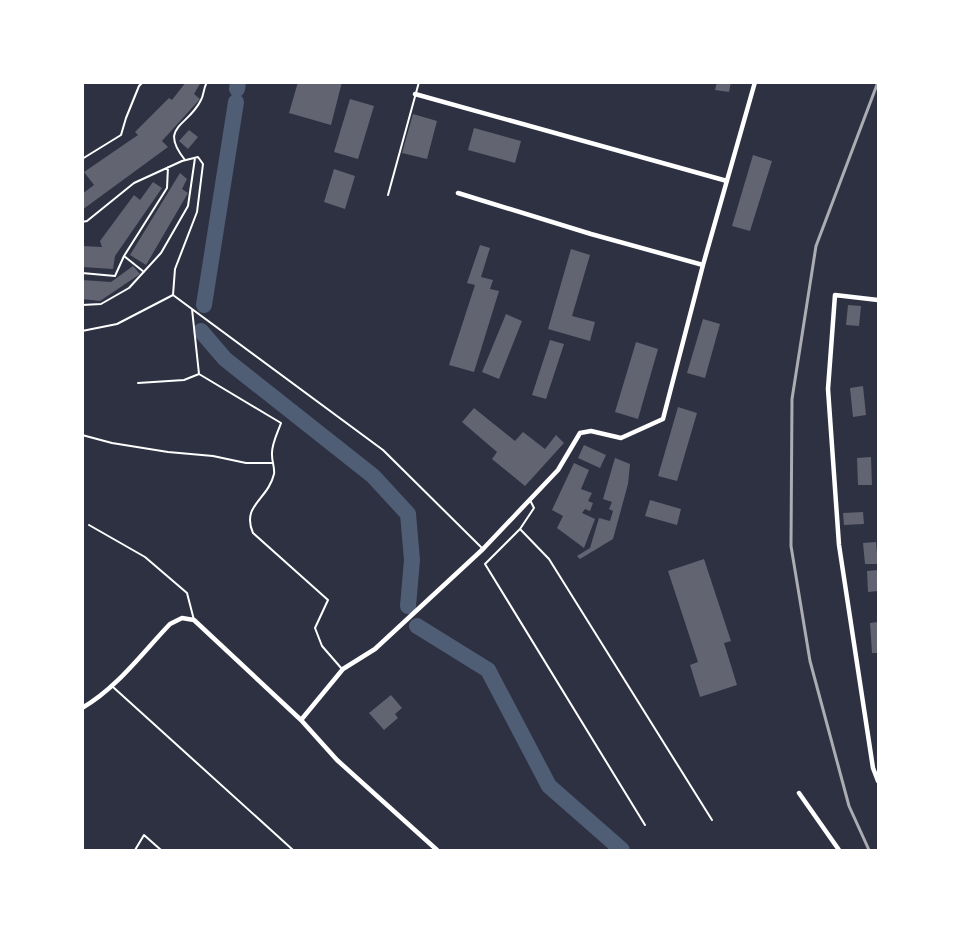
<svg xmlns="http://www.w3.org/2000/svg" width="961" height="933" viewBox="0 0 961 933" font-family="'Golos Text',sans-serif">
  <rect width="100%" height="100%" fill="#2d3142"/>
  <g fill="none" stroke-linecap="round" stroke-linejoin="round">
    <path stroke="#4f5d75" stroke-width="16" d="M237 89 238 82
      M204 305 236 102
      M201 331 225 359 373 476 408 514 412 560 408 606
      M417 626 488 670 549 786 622 850"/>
  </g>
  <path fill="#626471" d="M186 82H201L194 94 200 99 162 141 168 147 82 210V194L94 185 84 172 138 135 135 132 169 98 172 100Z
    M298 82H342L331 125 289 113Z
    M717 82H731L729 92 715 90Z
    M350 99 374 106 358 159 334 152Z
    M413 114 437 121 427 159 402 153Z
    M474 128 521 141 515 163 468 150Z
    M189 130 198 137 188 149 179 141Z
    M753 155 772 161 750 231 732 226Z
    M334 169 355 176 345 209 324 202Z
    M180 173 187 179 182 189 188 193 146 265 130 255Z
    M153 182 162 188 115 256 113 269 82 267V246L102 247 100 241 134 195 140 200Z
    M480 245 490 248 481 277 493 280 490 289 499 291 474 372 449 365 475 285 467 283Z
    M571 249 590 255 572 316 595 322 590 341 548 329Z
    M133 266 140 274 100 301 82 299V280L111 282Z
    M848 305 861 306 859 326 846 325Z
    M506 314 522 321 499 379 482 372Z
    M703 319 720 324 705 378 687 373Z
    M550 340 564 344 546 399 532 395Z
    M636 342 658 349 638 419 615 412Z
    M863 386 866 415 853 417 850 388Z
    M678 407 697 413 677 481 658 476Z
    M474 408 515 441 523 432 545 449 556 435 564 443 525 486 492 459 497 452 462 422Z
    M584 445 606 455 600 468 578 458Z
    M871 457 872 485H858L857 458Z
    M615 458 630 464 628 484 613 539 580 559 577 556 590 548 599 518 610 521 613 511 609 509 612 502 603 499Z
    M574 463 589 470 581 489 592 493 588 501 593 503 590 511 585 509 582 513 595 519 584 548 557 528 563 516 552 510Z
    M650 500 681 509 677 525 645 516Z
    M863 512 864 524 844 525 843 513Z
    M876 542 878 564H865L863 543Z
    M704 559 731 641 724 643 737 685 700 697 690 665 698 662 668 571Z
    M878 570V591L868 592 867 571Z
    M878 622V653H872L870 623Z
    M391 695 402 708 395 714 398 718 384 730 369 713Z"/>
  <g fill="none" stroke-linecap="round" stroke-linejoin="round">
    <path stroke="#fff" stroke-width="2" d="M82 159 121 135 126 118 139 86 143 82
      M185 160C158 126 188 127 201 100 204 95 203 89 207 82
      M388 195 419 82
      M82 222 87 221 134 183 182 161 198 157 203 164 197 212 175 269 173 295
      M124 256 144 272
      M82 273 115 276 124 256 167 188 168 167
      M82 305 101 304 129 288 161 253 188 206 195 158
      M192 309 199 374 281 423C278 432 271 445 272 455 272 462 275 468 274 474 268 500 241 505 253 533L328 600 315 628 322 646 342 669
      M82 331 117 324 173 295 383 450 483 549
      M138 383 184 380 199 374
      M82 435 112 443 168 452 213 456 246 463H273
      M530 500 534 508 520 529 549 559 712 820
      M89 525 145 557 187 593 194 620
      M520 529 485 564 645 825
      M113 687 293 850
      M135 850 144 835 161 850"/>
    <path stroke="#fff" stroke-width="4.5" d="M415 94 727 181
      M458 193 591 234 703 265
      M878 300 835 295 828 389 839 545 873 768 878 781
      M82 708C117 688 143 652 170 624L182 618 194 620 301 720 337 760 437 850
      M301 720 343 669 375 649 483 549 558 470 580 433 591 431 621 438 663 419 703 265 755 82
      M799 793 839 850"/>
    <path stroke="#abadb3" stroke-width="3" d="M869 850 849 806 810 661 791 546 792 399 816 246 878 82"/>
  </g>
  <rect width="961" height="933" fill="none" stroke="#ffffff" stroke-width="168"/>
</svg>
